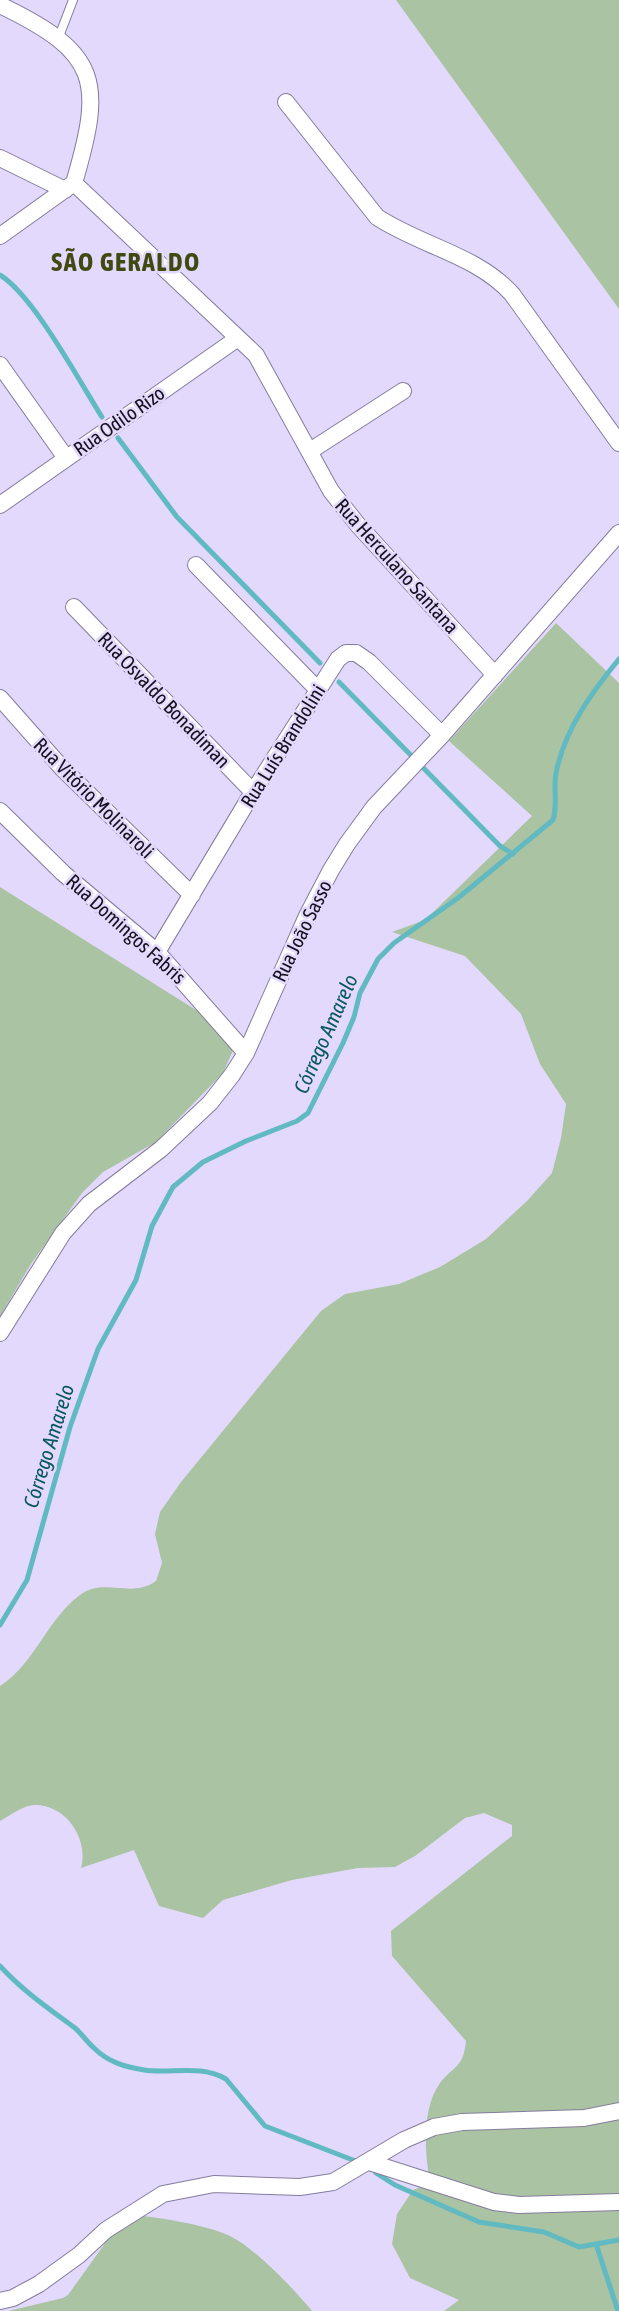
<svg xmlns="http://www.w3.org/2000/svg" width="619" height="2311" viewBox="0 0 619 2311" font-family="'Asap Condensed',sans-serif">
  <rect width="100%" height="100%" fill="#e3d9fd"/>
  <path fill="#aac3a2" d="M396 0H619V309Z
    M556 623 619 683V2311H444L459 2300 410 2278 392 2244 397 2214 413 2190 430 2183C425 2153 421 2110 440 2083 454 2065 463 2069 466 2041L392 1956 391 1931 512 1836V1825L484 1813 465 1818 415 1856 395 1867 358 1868 292 1880 223 1900 203 1918 159 1906 134 1850 81 1868C89 1839 66 1804 34 1805 24 1805 9 1816 0 1821V1686C34 1665 47 1619 80 1595 104 1577 132 1599 156 1581L162 1563 155 1534 160 1512 181 1482 321 1311 345 1294 399 1284 440 1267 486 1239 527 1201 552 1173 561 1138 566 1104 540 1064 521 1014 465 956 392 932 425 920 532 816 449 741Z
    M0 887 212 1020 234 1048 223 1073 156 1142 103 1172 82 1193 31 1264 0 1316Z
    M126 2214C155 2217 205 2224 230 2236 256 2249 293 2288 312 2311H8L63 2298 68 2295Z"/>
  <g fill="none" stroke-linecap="round" stroke-linejoin="round">
    <path stroke="#61bac2" stroke-width="5" d="M0 275C34 296 79 381 102 417
      M118 438 177 517 320 663
      M339 682 500 846 513 854
      M0 1625 27 1580 70 1427 98 1349 136 1280 152 1226 173 1187 203 1162 246 1141 297 1121 308 1113 343 1043 354 1017 360 993 378 959 394 943 458 898 553 820C558 806 553 788 556 773 565 729 591 693 619 659
      M0 1966C23 1991 48 2008 75 2028 82 2034 87 2042 94 2048 108 2062 125 2067 144 2070 171 2074 201 2064 226 2079L265 2126 358 2162
      M376 2173 395 2185 479 2222 544 2232 579 2247 619 2240
      M596 2244 618 2311"/>
    <g stroke="#857c9d" stroke-width="10">
      <path id="lane" d="M58 39 73 0"/>
    </g>
    <g stroke="#857c9d" stroke-width="18">
      <path id="street" d="M0 5C100 53 104 81 74 183
        M286 102 377 217C421 246 477 255 512 294L619 443
        M0 158 65 190
        M74 183 256 355 331 491 358 525 495 675
        M0 236 74 183
        M0 365 66 458
        M310 451 403 391
        M0 505 238 338
        M196 565 318 690
        M74 607 253 792
        M0 698 62 768 192 895
        M0 811 63 873 157 952 246 1053
        M157 952 253 792 338 659 346 653H356L369 662 442 735
        M0 1333 63 1233 89 1204 161 1149 210 1103 232 1075 246 1053 307 916 331 870 347 844 374 807 442 735 619 533
        M369 2162 494 2202 519 2205 619 2202
        M0 2301 13 2298 39 2284 79 2255 106 2230 163 2194 214 2184 300 2187 333 2182 404 2140 434 2127 462 2122 584 2118 619 2111"/>
    </g>
    <use href="#lane" stroke="#fff" stroke-width="8"/>
    <use href="#street" stroke="#fff" stroke-width="16"/>
  </g>
  <g text-anchor="middle" stroke-width="5" stroke-linejoin="round" paint-order="stroke">
    <g font-size="20" fill="#14101c" stroke="#e3d9fd">
      <text transform="translate(119 421) rotate(-35)" y="7">Rua Odilo Rizo</text>
      <text transform="translate(397 566) rotate(48)" y="7">Rua Herculano Santana</text>
      <text transform="translate(164 700) rotate(46)" y="7">Rua Osvaldo Bonadiman</text>
      <text transform="translate(283 746) rotate(-58)" y="7">Rua Luís Brandolini</text>
      <text transform="translate(94 798) rotate(45)" y="7">Rua Vitório Molinaroli</text>
      <text transform="translate(126 929) rotate(42)" y="7">Rua Domingos Fabris</text>
      <text transform="translate(302 931) rotate(-64)" y="7">Rua João Sasso</text>
    </g>
    <g font-size="21" font-style="italic" fill="#08585e" stroke="#e3d9fd">
      <text transform="translate(326 1034) rotate(-66)" y="7">Córrego Amarelo</text>
      <text transform="translate(49 1446) rotate(-73)" y="7">Córrego Amarelo</text>
    </g>
    <g font-size="26" font-weight="bold" letter-spacing="1.5" fill="#40490f" stroke="#e3d9fd">
      <text x="126" y="271">SÃO GERALDO</text>
    </g>
  </g>
</svg>
